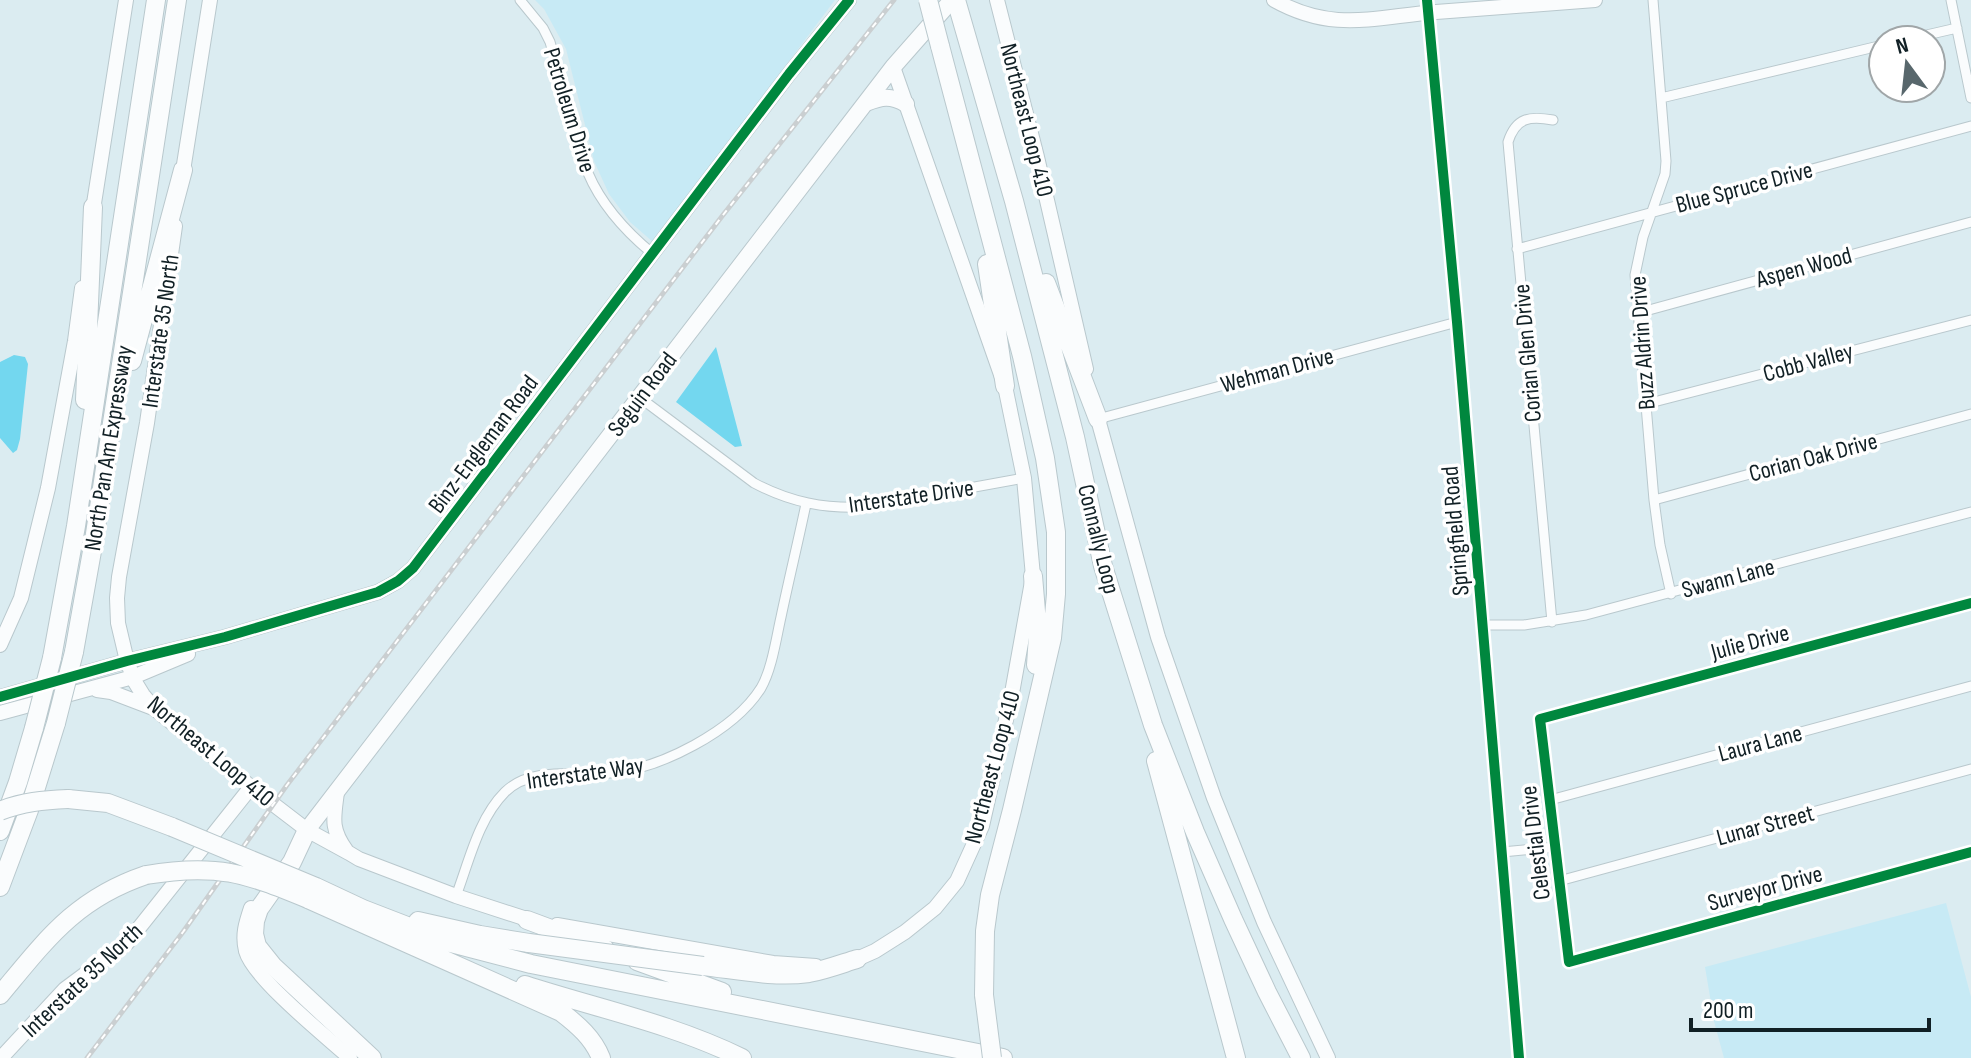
<svg xmlns="http://www.w3.org/2000/svg" width="1971" height="1058" viewBox="0 0 1971 1058" font-family="'Sofia Sans Condensed',sans-serif">
  <rect width="100%" height="100%" fill="#dbecf1"/>
  <path fill="#c7eaf5" d="M535 0H835L653 242 630 222 609 194 594 161 566 49 544 9Z
    M1946 903 1971 997V1058H1724L1714 1021 1705 967Z"/>
  <path fill="#73d7ef" d="M716 347 742 446 735 447 676 402Z
    M14 355 25 357 28 364 20 439 17 450 13 453 0 438V362Z"/>
  <g fill="none" stroke-linecap="round" stroke-linejoin="round">
    <g stroke="#b9c8cd" stroke-width="11">
      <path id="street" d="M520 0 543 28 550 42 588 173C602 206 625 231 653 254
        M1427 0 1457 322 1519 1058
        M1653 0 1666 161 1665 174 1643 237 1635 275 1654 500 1660 545 1671 594
        M1951 0 1971 98
        M1905 40 1957 28
        M1661 98 1883 45
        M1517 249 1971 126
        M1638 313 1971 222
        M639 397 754 483C790 502 824 509 865 507L1024 478
        M1646 404 1971 320
        M1098 419 1457 322
        M1654 500 1971 414
        M1971 603 1540 719 1569 962 1971 852
        M1552 622 1508 142C1516 117 1530 116 1553 120
        M1483 625H1524L1586 615 1971 512
        M1550 800 1971 686
        M1502 852 1555 847
        M1559 881 1971 769
        M456 896C469 862 478 819 505 792 531 766 577 776 610 773 660 769 734 731 761 688 772 669 776 639 781 617 789 579 798 542 806 504"/>
    </g>
    <g stroke="#b9c8cd" stroke-width="16">
      <path id="secondary" d="M997 0 1037 157 1086 369
        M1274 0C1333 33 1374 17 1436 12 1489 8 1542 4 1595 0
        M182 177 210 0
        M92 216 126 0
        M175 226 147 423 119 577 117 598 118 623 127 661 135 682 143 695 155 709 251 787 307 830 349 853 359 859 456 896 536 922
        M1096 412 1158 637 1214 798 1264 922 1328 1058
        M0 645 21 598 48 488 75 341 82 288
        M97 690 111 692 153 708
        M0 697 127 661 225 637 378 592 398 581 413 568 789 74 849 0
        M0 713 133 677 188 654
        M337 792C334 817 330 828 346 850
        M251 908C246 923 242 935 246 951 254 979 326 1036 350 1058
        M557 925 773 963 816 966
        M849 961 857 959 875 951 905 932 935 908 957 881 982 826 1012 693 1033 576 1024 478 1005 386 893 67
        M1 1058 65 989 127 943 251 787"/>
    </g>
    <g stroke="#b9c8cd" stroke-width="18">
      <path id="primary" d="M866 103C882 97 890 95 906 104
        M307 830 893 67 952 0"/>
    </g>
    <g stroke="#b9c8cd" stroke-width="20">
      <path id="highway" d="M956 0 1014 201 1075 437 1103 566 1153 725 1195 832 1233 919 1267 992 1301 1058
        M940 46 1022 356 1045 458 1056 532V594L1052 638 1012 810 990 895 985 931 984 995
        M987 264 1005 386
        M1046 283 1098 419
        M132 361 183 170
        M85 400 93 207
        M1033 576 1038 635 1036 665
        M74 652 94 540 177 0
        M52 658 76 526 156 0
        M1156 761 1236 1058
        M68 799 108 803 172 827
        M307 830 292 862 259 909 255 921 254 934 257 946 273 966 372 1058
        M0 831 18 782 34 728
        M0 887 29 810 56 723
        M316 887 363 909 451 943 531 964 1003 1058
        M308 899 561 1012C578 1025 593 1038 601 1058
        M527 920 605 949
        M418 921 480 935 529 943
        M637 961 722 992
        M703 966C738 970 774 978 809 973 825 970 841 964 857 959
        M525 985C599 1009 670 1023 742 1058
        M0 995C46 940 75 899 146 875"/>
    </g>
    <use href="#street" stroke="#fafcfd" stroke-width="9"/>
    <use href="#secondary" stroke="#fafcfd" stroke-width="14"/>
    <use href="#primary" stroke="#fafcfd" stroke-width="16"/>
    <use href="#highway" stroke="#fafcfd" stroke-width="18"/>
    <g stroke="#cacfd1" stroke-width="5">
      <path id="rail" d="M87 1058 183 932 287 785 723 215 894 0"/>
    </g>
    <use href="#rail" stroke="#fff" stroke-width="2" stroke-dasharray="6" stroke-linecap="butt"/>
    <g stroke="#b9c8cd" stroke-width="20" stroke-linecap="butt">
      <path id="highway-bridge" d="M928 0 940 46
        M56 723 74 652
        M34 728 52 658
        M0 811C22 802 44 800 68 799
        M172 827 316 887
        M146 875C216 863 245 873 308 899
        M529 943 703 966
        M984 995 992 1058"/>
    </g>
    <use href="#highway-bridge" stroke="#fafcfd" stroke-width="18"/>
    <g stroke="#fff" stroke-width="15">
      <path id="cycleway" d="M1427 0 1457 322 1519 1058
        M1971 603 1540 719 1569 962 1971 852
        M0 697 127 661 225 637 378 592 398 581 413 568 789 74 849 0"/>
    </g>
    <use href="#cycleway" stroke="#00873e" stroke-width="10"/>
  </g>
  <g text-anchor="middle" stroke-width="7" stroke-linejoin="round" paint-order="stroke">
    <g font-size="24" fill="#112025" stroke="#fff">
      <text transform="translate(570 110) rotate(73)" y="8">Petroleum Drive</text>
      <text transform="translate(1027 120) rotate(76)" y="8">Northeast Loop 410</text>
      <text transform="translate(1744 187) rotate(-15)" y="8">Blue Spruce Drive</text>
      <text transform="translate(1804 267) rotate(-15)" y="8">Aspen Wood</text>
      <text transform="translate(160 331) rotate(-82)" y="8">Interstate 35 North</text>
      <text transform="translate(1642 343) rotate(-94)" y="8">Buzz Aldrin Drive</text>
      <text transform="translate(1527 353) rotate(-95)" y="8">Corian Glen Drive</text>
      <text transform="translate(1808 362) rotate(-15)" y="8">Cobb Valley</text>
      <text transform="translate(1277 370) rotate(-15)" y="8">Wehman Drive</text>
      <text transform="translate(642 394) rotate(-53)" y="8">Seguin Road</text>
      <text transform="translate(483 444) rotate(-53)" y="8">Binz-Engleman Road</text>
      <text transform="translate(108 448) rotate(-81)" y="8">North Pan Am Expressway</text>
      <text transform="translate(1813 457) rotate(-15)" y="8">Corian Oak Drive</text>
      <text transform="translate(911 496) rotate(-8)" y="8">Interstate Drive</text>
      <text transform="translate(1455 531) rotate(-95)" y="8">Springfield Road</text>
      <text transform="translate(1099 539) rotate(76)" y="8">Connally Loop</text>
      <text transform="translate(1728 578) rotate(-15)" y="8">Swann Lane</text>
      <text transform="translate(1750 642) rotate(-15)" y="8">Julie Drive</text>
      <text transform="translate(1760 743) rotate(-15)" y="8">Laura Lane</text>
      <text transform="translate(211 751) rotate(40)" y="8">Northeast Loop 410</text>
      <text transform="translate(992 767) rotate(-75)" y="8">Northeast Loop 410</text>
      <text transform="translate(585 773) rotate(-8)" y="8">Interstate Way</text>
      <text transform="translate(1765 825) rotate(-15)" y="8">Lunar Street</text>
      <text transform="translate(1535 843) rotate(-97)" y="8">Celestial Drive</text>
      <text transform="translate(1765 888) rotate(-15)" y="8">Surveyor Drive</text>
      <text transform="translate(82 980) rotate(-43)" y="8">Interstate 35 North</text>
    </g>
  </g>
  <g transform="translate(1907 64) rotate(345)"><circle r="38" fill="#ffffff" stroke="#a0a6a8" stroke-width="2"/>
  <path d="M0-6L14 30L0 20L-14 30Z" fill="#58676c"/>
  <text y="-12" font-size="22" font-weight="bold" text-anchor="middle" fill="#112025">N</text>
  </g>
  <path d="M1691 1018v12h238v-12" fill="none" stroke="#112025" stroke-width="4"/>
  <text x="1703" y="1018" font-size="24" fill="#112025" stroke="#ffffff" stroke-width="6" paint-order="stroke">200 m</text>
</svg>
